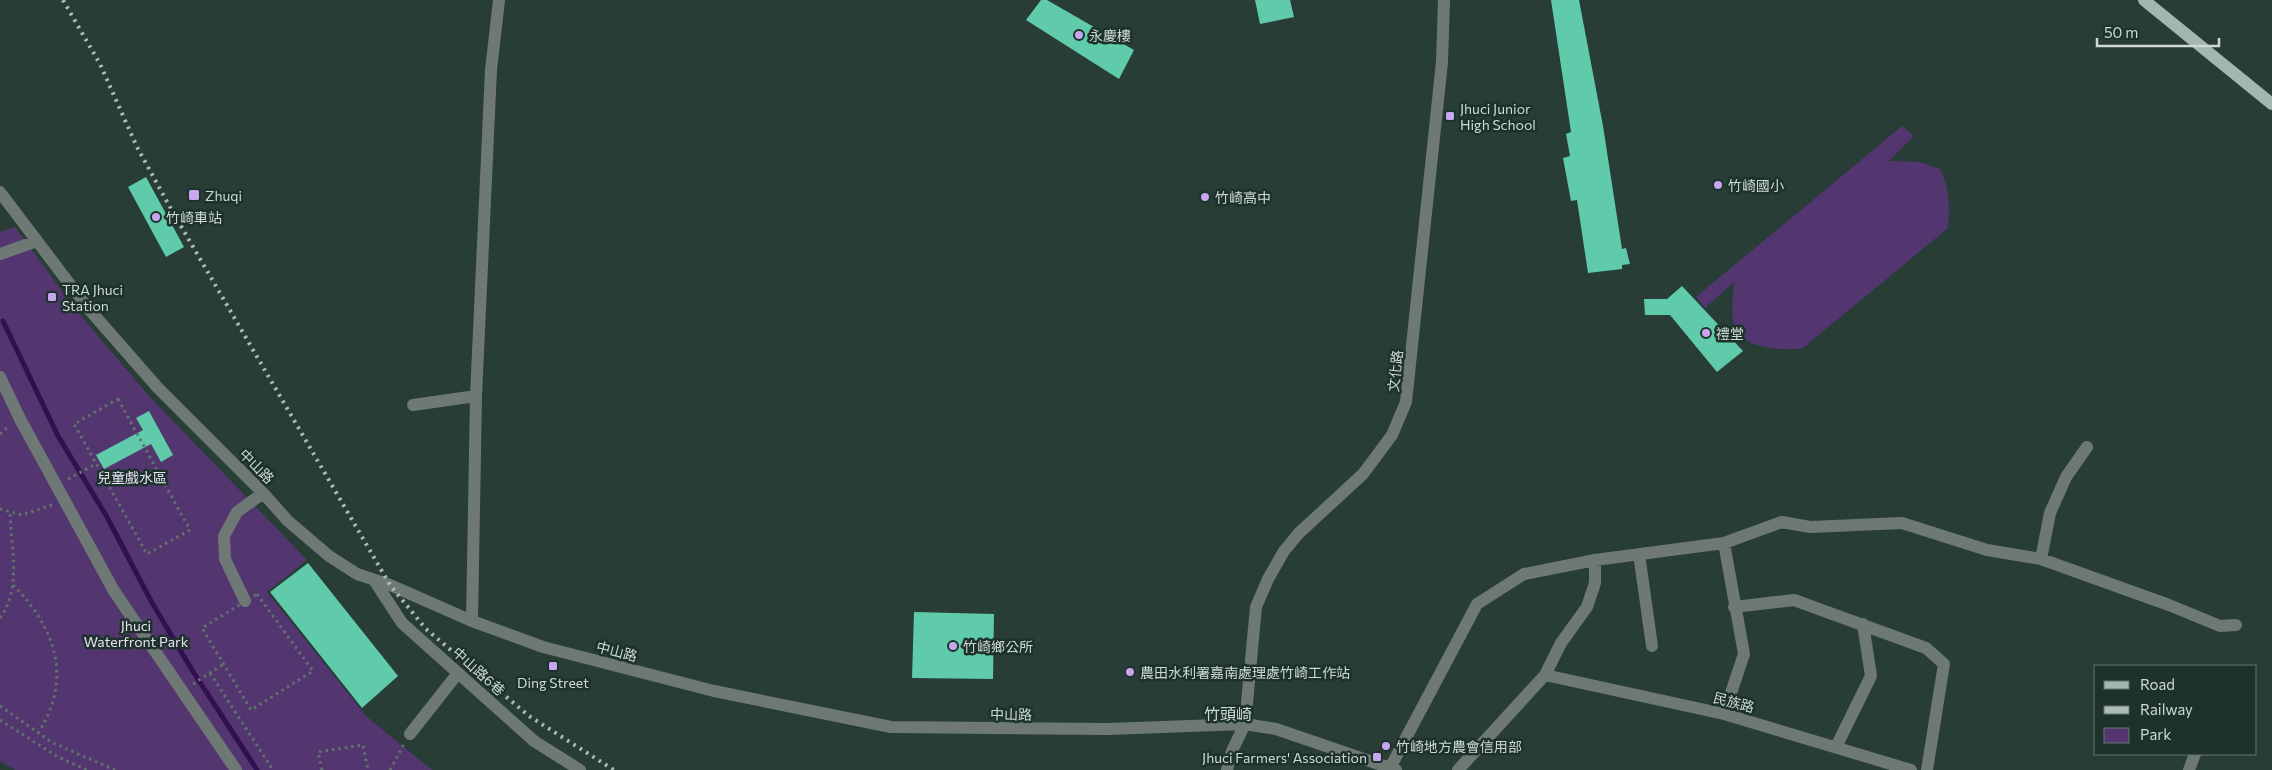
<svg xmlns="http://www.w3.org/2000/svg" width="2272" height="770" font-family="Commissioner,'Noto Sans TC',sans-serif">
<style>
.green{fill:#533670}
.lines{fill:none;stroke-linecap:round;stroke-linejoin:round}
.stream{stroke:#320f4f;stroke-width:5}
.building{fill:#5fcbab}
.path{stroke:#60726b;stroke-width:3;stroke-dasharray:2.5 4;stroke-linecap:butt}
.minor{stroke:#6e7874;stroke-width:12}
.major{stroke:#a3b6af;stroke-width:12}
.rail{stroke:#adbab5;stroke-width:4;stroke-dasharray:2.5 5;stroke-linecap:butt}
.poi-dot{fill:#c7a6ef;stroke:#1e322c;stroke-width:2}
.labels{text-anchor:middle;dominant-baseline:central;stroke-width:5;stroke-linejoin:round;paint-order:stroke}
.poi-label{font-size:14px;fill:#cdd9d4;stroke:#1e322c;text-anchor:start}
.street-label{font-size:14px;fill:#cdd9d4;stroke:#1e322c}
.park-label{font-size:14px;fill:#e9e0f4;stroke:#1e322c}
.quarter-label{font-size:16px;fill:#cdd9d4;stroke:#1e322c}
</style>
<rect width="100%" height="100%" fill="#283d36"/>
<path class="green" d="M1902,126L1914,136L1889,161L1920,162L1940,169C1950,189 1950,207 1948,228L1803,348C1784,351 1740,349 1734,325C1731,312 1733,296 1734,282L1705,308L1696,297Z
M15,227L76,310L149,396L307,560L267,592L366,716L432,770H15L0,761V232Z"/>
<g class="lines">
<path class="stream" d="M3,321L58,436L107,517L151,601L192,670L257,770"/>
</g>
<path class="building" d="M1041,0H1047L1134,50L1119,79L1026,20Z
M1255,0H1290L1294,17L1260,24Z
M1551,0H1579L1603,126L1622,249L1626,248L1630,264L1622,265V269L1588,273L1577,200L1571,201L1563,158L1570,156L1566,134L1571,132Z
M146,177L184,247L166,257L128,187Z
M1682,286L1743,351L1717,372L1670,315H1645L1644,299H1667Z
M149,411L173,455L161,462L151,444L104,469L96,455L143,430L136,418Z
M308,563L398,676L362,708L270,592Z
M914,612L994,614L993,679L912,678Z"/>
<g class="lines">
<path class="path" d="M118,399L190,530L147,554L74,424Z
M0,434L9,426
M68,479L96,464
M0,509L22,515L52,505
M13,585C56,628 73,679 38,733
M257,594L313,671L251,710L202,628Z
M0,618C22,588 11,547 10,513
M210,673L273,770
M193,684L222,665
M0,706L53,743L115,770
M0,720L58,757L87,770
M322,770L318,752L363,745L368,770
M390,770L404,744"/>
<path class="minor" d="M0,192L87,307L158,388L263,493L288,521L329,556L357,574L390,585L472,621L543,647L714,691L891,727L1108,729L1245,724L1276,729L1396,770
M0,254L37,241
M0,377L20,419L114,591L236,770
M413,405L476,396
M1639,554L1652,646
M2041,559L2050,513L2066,477L2087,447
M374,580L402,623L534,741L580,770
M245,601L225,559L224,536L237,512L263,493
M1734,607L1794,600L1926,648L1944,664L1927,770
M472,621L476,396L491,70L499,0
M1545,675L1724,714L1911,770
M1724,714L1744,654L1724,543
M410,734L458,673
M1836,747L1871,676L1863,624
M1390,768L1477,604L1524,574L1595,560
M1227,770L1232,751L1245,724L1256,607L1268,579L1284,551L1299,533L1363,474L1392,435L1406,402L1442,62L1444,0
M1458,770L1545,675L1561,643L1587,607L1595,583V560L1724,543L1782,522L1810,527L1902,523L1987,550L2041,559L2169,605L2220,626L2236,625
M2189,770L2195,754"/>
<path class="major" d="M2144,0L2272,104"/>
<path class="rail" d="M63,0L100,64L137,147L171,209L390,585L426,629L529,716L614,770"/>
</g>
<g class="poi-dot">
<circle cx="1079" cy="35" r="5"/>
<rect x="1445" y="111" width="10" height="10" rx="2.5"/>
<circle cx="1718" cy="185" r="5"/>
<rect x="188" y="189" width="12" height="12" rx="2.5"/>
<circle cx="1205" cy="197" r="5"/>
<circle cx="156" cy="217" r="5"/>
<rect x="47" y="292" width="10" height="10" rx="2.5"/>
<circle cx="1706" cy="333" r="5"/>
<circle cx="953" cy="646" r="5"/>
<rect x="548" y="661" width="10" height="10" rx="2.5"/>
<circle cx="1130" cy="672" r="5"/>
<circle cx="1386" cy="746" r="5"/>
<rect x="1372" y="752" width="10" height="10" rx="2.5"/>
</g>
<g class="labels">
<g class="poi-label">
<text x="1089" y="35">永慶樓</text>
<text x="1460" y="108">Jhuci Junior<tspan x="1460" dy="16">High School</tspan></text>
<text x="1728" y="185">竹崎國小</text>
<text x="205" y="195">Zhuqi</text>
<text x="1215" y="197">竹崎高中</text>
<text x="166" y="217">竹崎車站</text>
<text x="62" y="289">TRA Jhuci<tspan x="62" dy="16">Station</tspan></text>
<text x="1716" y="333">禮堂</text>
<text x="963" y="646">竹崎鄉公所</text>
<text x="1140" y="672">農田水利署嘉南處理處竹崎工作站</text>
<text x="553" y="682" text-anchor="middle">Ding Street</text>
<text x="1396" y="746">竹崎地方農會信用部</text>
<text x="1367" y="757" text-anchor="end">Jhuci Farmers' Association</text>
</g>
<g class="street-label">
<text transform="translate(1395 371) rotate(-84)">文化路</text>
<text transform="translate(257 466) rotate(45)">中山路</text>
<text transform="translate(617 651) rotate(15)">中山路</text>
<text transform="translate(479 671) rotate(42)">中山路6巷</text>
<text transform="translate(1734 702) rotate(15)">民族路</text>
<text transform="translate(1011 714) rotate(1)">中山路</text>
</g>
<g class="park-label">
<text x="132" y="477">兒童戲水區</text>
<text x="136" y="625">Jhuci<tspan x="136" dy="16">Waterfront Park</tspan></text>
</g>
<g class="quarter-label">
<text x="1228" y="713">竹頭崎</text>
</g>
</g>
<rect x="2094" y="665" width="162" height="90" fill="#1e322c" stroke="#64756f"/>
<rect x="2104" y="681" width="25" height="8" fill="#a3b6af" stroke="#64756f"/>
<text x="2140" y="690" font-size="15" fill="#cdd9d4">Road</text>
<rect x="2104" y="706" width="25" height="8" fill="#adbab5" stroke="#64756f"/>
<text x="2140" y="715" font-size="15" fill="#cdd9d4">Railway</text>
<rect x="2104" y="728" width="25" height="15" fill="#533670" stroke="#64756f"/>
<text x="2140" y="740" font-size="15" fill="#cdd9d4">Park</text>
<path d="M2097 38v8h122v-8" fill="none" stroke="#cdd9d4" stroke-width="2.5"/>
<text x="2104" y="38" font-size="15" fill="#cdd9d4" stroke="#1e322c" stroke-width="4" paint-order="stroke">50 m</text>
</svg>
